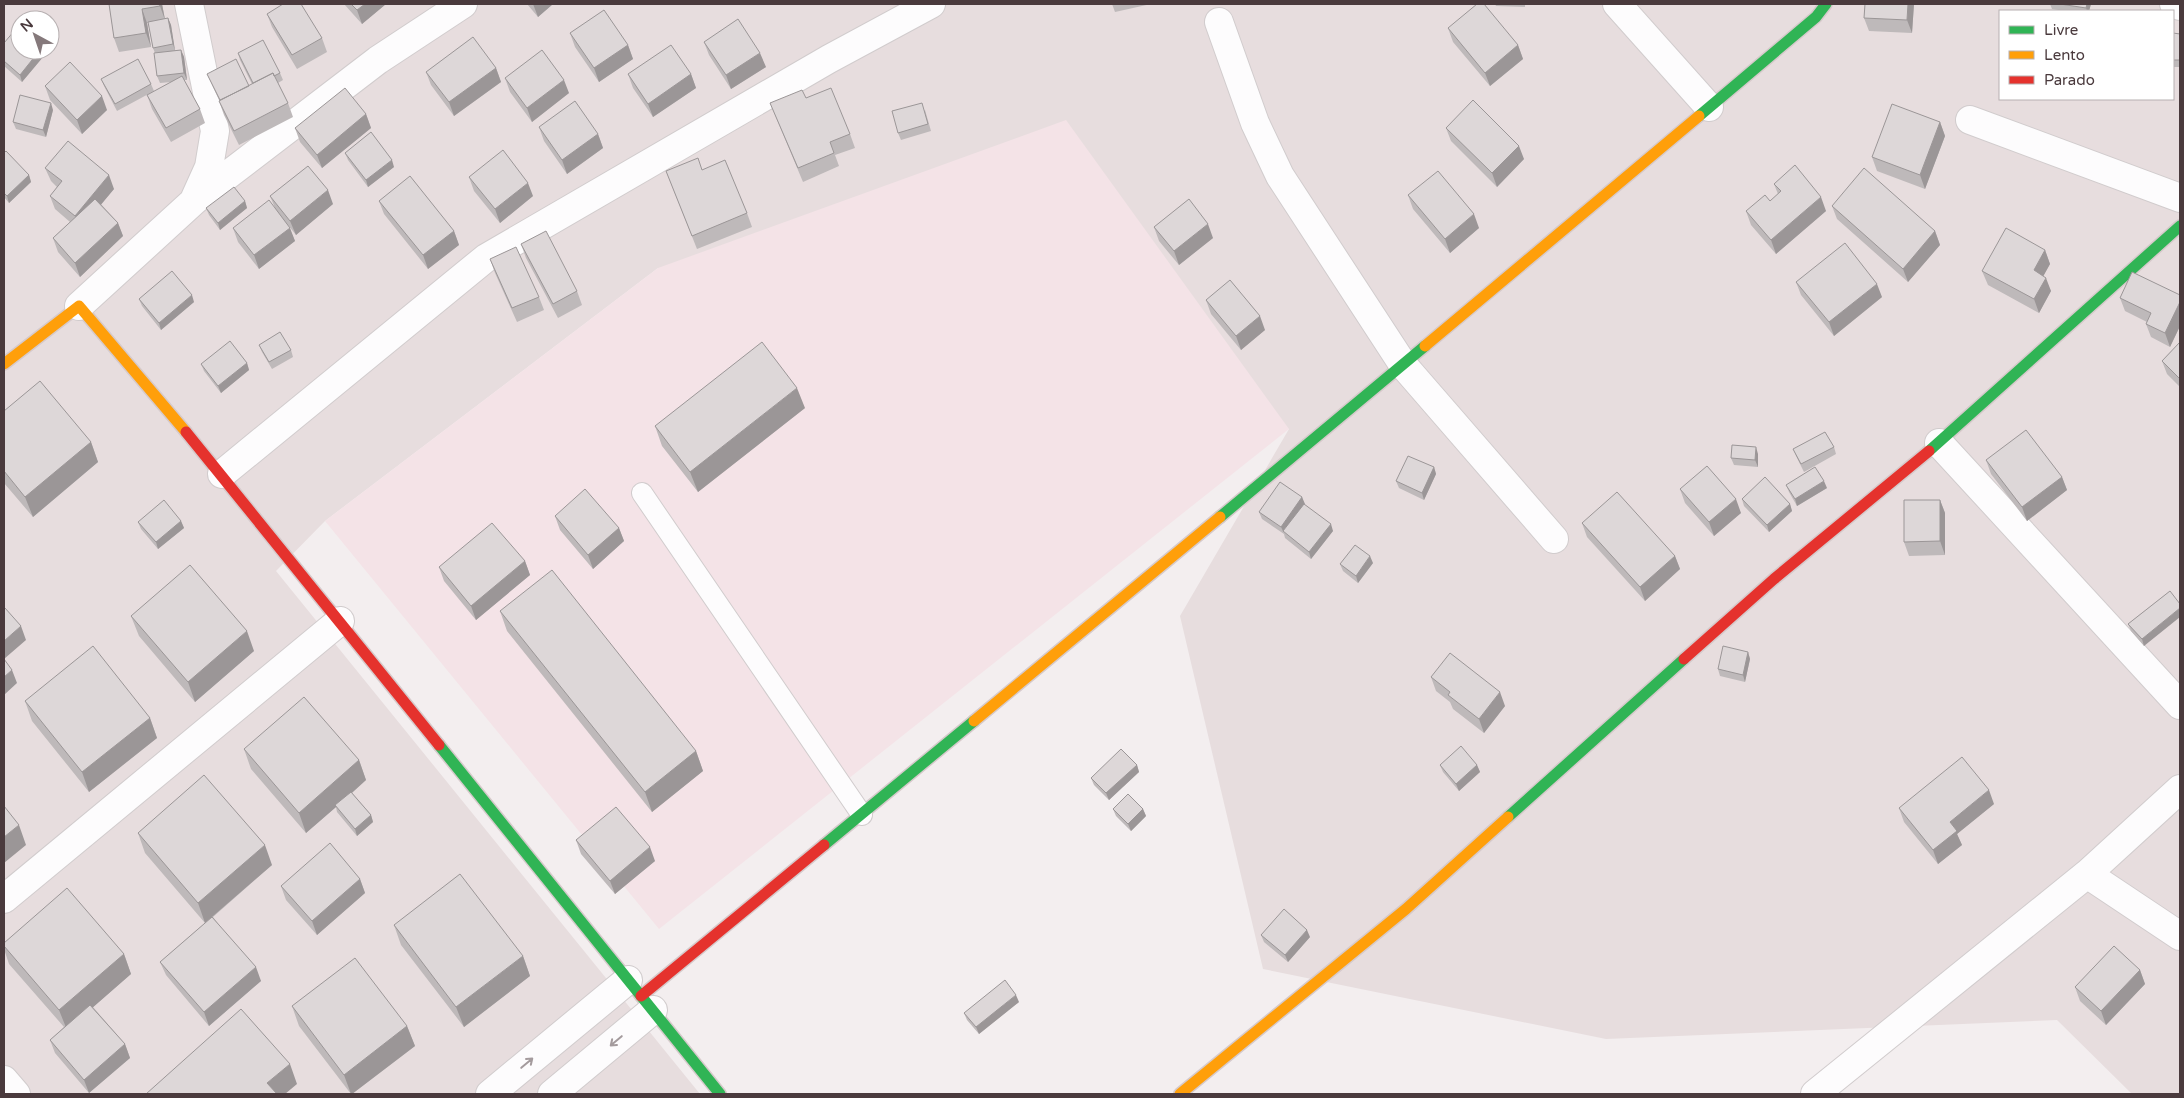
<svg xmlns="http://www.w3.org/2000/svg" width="2184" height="1098" font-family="'Varela Round',sans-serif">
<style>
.residential{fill:#e7ddde;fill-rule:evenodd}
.commercial{fill:#f4e3e7}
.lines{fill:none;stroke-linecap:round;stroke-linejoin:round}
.lane-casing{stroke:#d1cccd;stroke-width:22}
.street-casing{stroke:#d1cccd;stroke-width:30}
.fast-casing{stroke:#d6cacb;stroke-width:14}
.slow-casing{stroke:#d6cacb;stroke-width:14}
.jam-casing{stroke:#d6cacb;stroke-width:14}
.lane{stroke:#fdfcfd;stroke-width:20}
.street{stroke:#fdfcfd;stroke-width:28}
.fast{stroke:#30b455;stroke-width:11}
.slow{stroke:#ff9f0a;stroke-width:11}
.jam{stroke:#e5322d;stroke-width:11}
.wall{fill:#beb9ba}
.shaded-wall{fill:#9b9697}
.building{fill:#ddd7d8;stroke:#9b9697}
.oneway{stroke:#a49b9d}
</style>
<rect width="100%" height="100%" fill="#f3eeef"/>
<path class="residential" d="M4,4H2180V1094H2132L2057,1020L1606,1039L1263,969L1180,616L1289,429L658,268L325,521L276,571L700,1094H4ZM2000,11H2173V99H2000ZM20,20H50V50H20Z"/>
<path class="commercial" d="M1066,120L1289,429L659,929L325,521L658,268Z"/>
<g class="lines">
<defs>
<path id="lane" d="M642,493L862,815"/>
<path id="street" d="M189,4L215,131L209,167L195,198
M1617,4L1709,107
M2174,4L2180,6
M1219,22L1255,123L1280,176L1404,366L1554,539
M1970,120L2180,198
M79,306L195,200L378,60L463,4
M1939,443L2180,705
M222,474L486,258L829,59L931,4
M2087,874L2180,936
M4,899L340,621
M4,1080L16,1094
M490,1094L628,980
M552,1094L653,1010
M1815,1094L2087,874L2180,789"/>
<path id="fast" d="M1699,116L1816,17L1826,4
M1929,451L2180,226
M1220,517L1425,346
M439,745L720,1094
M1508,817L1684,659
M824,845L974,721"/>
<path id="slow" d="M1425,346L1699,116
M4,364L79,306L186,432
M974,721L1220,517
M1180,1094L1406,909L1508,817"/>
<path id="jam" d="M186,432L439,745
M1684,659L1774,579L1929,451
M641,996L824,845"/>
</defs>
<use href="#lane" class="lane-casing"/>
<use href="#street" class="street-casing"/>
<use href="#fast" class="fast-casing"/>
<use href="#slow" class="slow-casing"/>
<use href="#jam" class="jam-casing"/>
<use href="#lane" class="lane"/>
<use href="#street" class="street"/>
<use href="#fast" class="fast"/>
<use href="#slow" class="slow"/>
<use href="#jam" class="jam"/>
</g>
<path class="wall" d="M109,4H162L165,19L168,18L171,25L175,50H181L184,57L187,80H184L200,109L205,123L171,142L152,109L147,95L171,82L160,83L157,76L155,53L153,48L149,23H147L151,47L119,52L114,38Z
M344,4H386L362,24Z
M527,4H553L538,17Z
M1112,4H1151L1115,12Z
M1495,4H1525V7L1496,6Z
M1865,4H1914L1912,33L1869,31L1864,18Z
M2050,4H2091L2089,11H2065L2052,9Z
M267,14L322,38L327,52L297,69L272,27Z
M1448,28L1518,45L1523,59L1490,86L1453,42Z
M570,33L628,45L633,59L599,82L575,47Z
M2173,33L2180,34V67H2173Z
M704,42L766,67L731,89L709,55Z
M4,43L43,57L22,82L4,66Z
M238,53L280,73L283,80L278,83L288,103L293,117L239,145L224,115L219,101V100L207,74L249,86L252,84L240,60Z
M496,68L501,82L454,116L431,85L426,72Z
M628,74H691L696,88L653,117L633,88Z
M505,78L569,93L532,122L510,92Z
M101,79L151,84L154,91L117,111L104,86Z
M45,86L107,110L82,134L50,100Z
M806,98L850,134L855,148L835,155L839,166L803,182L770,103Z
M53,110L46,137L16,129L13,122Z
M925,110L931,131L901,140L898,133Z
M366,114L371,128L322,168L300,142L295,128Z
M1940,122L1945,136L1925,189L1877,171L1872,157Z
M539,127L598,134L603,148L567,174L544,141Z
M1446,128L1524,159L1497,187L1451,141Z
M4,153L29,175L31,182L9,203L4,197Z
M345,153L394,167L368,187L348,160Z
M45,168L114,189L101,204L118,223L123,236L80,277L58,252L53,238L70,222L55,209L50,196L57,187L51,181Z
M702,170L747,213L752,227L697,249L666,171Z
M469,177L533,196L500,223L474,191Z
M1774,184L1826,211L1776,254L1751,225L1746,211L1770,201L1778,194Z
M1408,195L1479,228L1450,253L1413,209Z
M270,196L333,204L296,235L288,225L295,241L259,269L238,242L233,228L275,208Z
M245,201L247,208L220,230L209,215L206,208Z
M379,201L454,231L459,245L428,269L384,214Z
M1832,206L1935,231L1940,245L1908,282L1837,219Z
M1154,227L1213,238L1179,265L1159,241Z
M521,244L577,291L582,305L558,318L526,258Z
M2045,250L2050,264L2043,276L2051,291L2039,313L1988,285L1982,271Z
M490,259L539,297L544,310L517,322L495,273Z
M1796,282L1882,297L1834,336L1801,295Z
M2180,295V326L2170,347L2151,337L2146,324L2147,322L2125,311L2120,298Z
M139,299L194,302L161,330L142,306Z
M1206,300L1265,330L1241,350L1211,314Z
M2180,342V387L2167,374L2162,361Z
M259,345L291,350L293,357L272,369L262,352Z
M247,363L249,370L221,393L204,371L201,364Z
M805,408L698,492L662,446L655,426Z
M4,411L91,442L98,462L33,517L4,483Z
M1834,447L1836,454L1804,472L1796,456L1793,449Z
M1758,454V467L1734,465L1731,458Z
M1986,460L2062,477L2067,490L2027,521L1991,474Z
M1434,467L1436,474L1424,500L1399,488L1396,481Z
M1786,485L1827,488L1797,506L1789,492Z
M1680,489L1741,513L1714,536L1685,503Z
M1302,497L1304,504L1333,531L1311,559L1285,538L1284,534L1262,519L1259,512Z
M1742,499L1790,504L1792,511L1769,532L1744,506Z
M1940,500L1945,513V555L1909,556L1904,542Z
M555,516L619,528L624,541L593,569L560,530Z
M181,521L184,528L158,549L141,529L138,522Z
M1582,523L1675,556L1680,569L1645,601L1587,537Z
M525,561L530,575L476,620L444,581L439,567Z
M1373,563L1358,583L1343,571L1340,564Z
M2170,591L2144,646L2131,631L2128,624Z
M500,611L696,751L703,771L652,812L507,631Z
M131,616L254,651L195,702L139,636Z
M1748,652L1750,659L1745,682L1720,676L1718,669Z
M1431,677L1505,706L1484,733L1453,709L1450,702L1436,691Z
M25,701L150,718L157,738L89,792L32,721Z
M244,749L359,760L366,780L352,793L371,815L373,822L357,836L337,812L336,807L306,833L251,769Z
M1137,765L1139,772L1109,800L1094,785L1091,778Z
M1440,765H1477L1480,772L1459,791L1443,772Z
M1994,804L1957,834L1962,845L1938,864L1904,822L1899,808Z
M1113,809H1143L1146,816L1131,831L1116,816Z
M138,833L272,865L213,917L261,981L209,1026L166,975L160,962L205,923L145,853Z
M576,840L655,861L615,894L581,854Z
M360,879L365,893L317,935L286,900L281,886Z
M394,925L523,956L530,976L464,1027L401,945Z
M1261,935L1310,937L1288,962L1264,942Z
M4,943L124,954L131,974L93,1007L125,1044L130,1058L89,1093L55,1053L50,1040L64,1027L9,964L4,949Z
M2140,970L2145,984L2106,1025L2080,1001L2075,987Z
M1019,1002L979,1034L967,1020L964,1013Z
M292,1006L407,1026L415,1046L352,1094H351L299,1026Z"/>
<path class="shaded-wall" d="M159,4H162L165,20L160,6Z
M365,4H386L362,24L357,10Z
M533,4H553L538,17Z
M1908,4H1914L1912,33L1907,20Z
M2087,4H2091L2089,11H2087L2086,8Z
M142,9L147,23L151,47L146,33Z
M168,18L171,25L175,51L173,44Z
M628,45L633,59L599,82L594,68Z
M1518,45L1523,59L1490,86L1485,73Z
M40,50L43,57L22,82L20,75Z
M181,50L184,57L187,80L184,73Z
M760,53L766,67L731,89L726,75Z
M496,68L501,82L454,116L449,102Z
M691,74L696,88L653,117L648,104Z
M564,80L569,93L532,122L527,108Z
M102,96L107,110L82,134L77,120Z
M51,103L53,110L46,137L43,130Z
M366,114L371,128L322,168L317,155Z
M1940,122L1945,136L1925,189L1920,175Z
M598,134L603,148L567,174L562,160Z
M1519,146L1524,159L1497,187L1492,173Z
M392,160L394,167L368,187L366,180Z
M29,175L31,182L9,203L7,196Z
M109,175L114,189L80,230L75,216Z
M528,183L533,196L500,223L495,209Z
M328,190L333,204L296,235L290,221Z
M1821,197L1826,211L1776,254L1771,240Z
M245,201L247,208L220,230L218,223Z
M1474,214L1479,228L1450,253L1445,239Z
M118,223L123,236L80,277L75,263Z
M1208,224L1213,238L1179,265L1174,251Z
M290,228L295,241L259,269L254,255Z
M454,231L459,245L428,269L423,255Z
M1935,231L1940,245L1908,282L1903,269Z
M2045,250L2050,264L2039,284L2034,270Z
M2046,278L2051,291L2039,313L2034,299Z
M1877,284L1882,297L1834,336L1829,322Z
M192,295L194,302L161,330L159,323Z
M2180,302V326L2170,347L2165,333Z
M1260,316L1265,330L1241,350L1236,336Z
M247,363L249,370L221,393L218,386Z
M797,388L805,408L698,492L690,472Z
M91,442L98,462L33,517L25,497Z
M1756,447L1758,454V467L1755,460Z
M1434,467L1436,474L1424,500L1422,493Z
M2062,477L2067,490L2027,521L2022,507Z
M1824,481L1827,488L1797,506L1795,499Z
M1302,497L1305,504L1283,531L1281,527Z
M1736,499L1741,513L1714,536L1709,522Z
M1940,500L1945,513V555L1940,541Z
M1790,504L1792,511L1769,532L1767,525Z
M181,521L184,528L158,549L156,542Z
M1331,524L1333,531L1311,559L1309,552Z
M619,528L624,541L593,569L588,555Z
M1370,556L1373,563L1358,583L1356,576Z
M1675,556L1680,569L1645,601L1640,587Z
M525,561L530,575L476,620L471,606Z
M2180,608V617L2144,646L2142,639Z
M21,626L26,640L4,659V641Z
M247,631L254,651L195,702L188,682Z
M1748,652L1750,659L1745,682L1743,675Z
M12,670L17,683L4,695V677Z
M1500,692L1505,706L1484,733L1479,719Z
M150,718L157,738L89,792L82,772Z
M696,751L703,771L652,812L645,792Z
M359,760L366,780L336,807L335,805L336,807L306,833L299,813Z
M1137,765L1139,772L1109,800L1106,793Z
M1477,765L1480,772L1459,791L1456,784Z
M1989,790L1994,804L1957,834L1962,845L1938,864L1933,850L1950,822Z
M1143,809L1146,816L1131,831L1128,824Z
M371,815L373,822L357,836L355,829Z
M19,825L26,845L4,863V837Z
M265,845L272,865L205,923L198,903Z
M650,847L655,861L615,894L610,881Z
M360,879L365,893L317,935L312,921Z
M1307,930L1310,937L1288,962L1285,955Z
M124,954L131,974L67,1030L59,1010Z
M523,956L530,976L464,1027L456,1007Z
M256,967L261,981L209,1026L204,1012Z
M2140,970L2145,984L2106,1025L2101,1011Z
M1016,995L1019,1002L979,1034L976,1027Z
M407,1026L415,1046L352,1094H351L344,1075Z
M125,1044L130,1058L89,1093L84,1080Z
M290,1064L297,1084L285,1094H272L267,1083Z"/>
<path class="building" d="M109,4H159L160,6L142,9L146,33L114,38Z
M283,4H301L322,38L292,55L267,14Z
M351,4H365L357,10Z
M1477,4H1484L1518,45L1485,73L1448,28Z
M1865,4H1908L1907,20L1864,18Z
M2060,4H2087L2086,8Z
M604,10L628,45L594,68L570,33Z
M168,18L173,44L153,48L148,22Z
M738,19L760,53L726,75L704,42Z
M15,30L20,34V50H40L20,75L4,61V43Z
M2173,33L2180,34V60H2173Z
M473,37L496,68L449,102L426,72Z
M263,40L280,73L274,76L273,73L253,83L238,53Z
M671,45L691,74L648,104L628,74Z
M181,50L184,73L157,76L154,53Z
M542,50L564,80L527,108L505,78Z
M138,59L151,84L115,104L101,79Z
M236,59L249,86L220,100L207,74Z
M70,62L102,96L77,120L45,86Z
M273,73L288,103L234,131L219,101Z
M182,76L200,109L166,128L147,95Z
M345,88L366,114L317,155L295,128Z
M831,88L850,134L830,142L834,153L798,168L770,103L802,90L806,98Z
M20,95L51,103L43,130L13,122Z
M1473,100L1519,146L1492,173L1446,128Z
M575,101L598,134L562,160L539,127Z
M922,103L928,124L898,133L892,111Z
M1892,104L1940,122L1920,175L1872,157Z
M371,132L392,160L366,180L345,153Z
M68,141L109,175L75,216L50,196L62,181L45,168Z
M503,150L528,183L495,209L469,177Z
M6,151L29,175L7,196L4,193V153Z
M698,158L702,170L725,160L747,213L692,236L666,171Z
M1795,165L1821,197L1771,240L1746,211L1765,195L1770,201L1781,191L1774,184Z
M308,166L328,190L290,221L270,196Z
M1864,168L1935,231L1903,269L1832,206Z
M1438,171L1474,214L1445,239L1408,195Z
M410,176L454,231L423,255L379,201Z
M234,187L245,201L218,223L206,208Z
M95,199L118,223L75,263L53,238Z
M1189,199L1208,224L1174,251L1154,227Z
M269,200L290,228L254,255L233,228Z
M2006,228L2045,250L2034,270L2046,278L2034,299L1982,271Z
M546,231L577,291L553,304L521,244Z
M1845,243L1877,284L1829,322L1796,282Z
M516,247L539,297L512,308L490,259Z
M172,271L192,295L159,323L139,299Z
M2132,272L2180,295V302L2165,333L2146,324L2151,313L2120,298Z
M1230,280L1260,316L1236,336L1206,300Z
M280,332L291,350L269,362L259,345Z
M230,341L247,363L218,386L201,364Z
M762,342L797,388L690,472L655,426Z
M2180,342V379L2162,361Z
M40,381L91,442L25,497L4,471V411Z
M2026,430L2062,477L2022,507L1986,460Z
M1825,432L1834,447L1801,464L1793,449Z
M1732,445L1756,447L1755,460L1731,458Z
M1408,456L1434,467L1422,493L1396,481Z
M1707,466L1736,499L1709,522L1680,489Z
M1815,467L1824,481L1795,499L1786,485Z
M1765,477L1790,504L1767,525L1742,499Z
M1280,482L1302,497L1281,527L1259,512Z
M585,489L619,528L588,555L555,516Z
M1617,492L1675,556L1640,587L1582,523Z
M164,500L181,521L156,542L138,522Z
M1904,500H1940V541L1904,542Z
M1304,504L1331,524L1309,552L1283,531Z
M492,523L525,561L471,606L439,567Z
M1355,545L1370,556L1356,576L1340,564Z
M190,565L247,631L188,682L131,616Z
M552,570L696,751L645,792L500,611Z
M2170,591L2180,604V608L2142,639L2128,624Z
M4,608H5L21,626L4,641Z
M93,646L150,718L82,772L25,701Z
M1723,646L1748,652L1743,675L1718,669Z
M1450,653L1500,692L1479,719L1448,695L1450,692L1431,677Z
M4,659L12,670L4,677Z
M304,697L359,760L299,813L244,749Z
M1461,746L1477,765L1456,784L1440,765Z
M1121,749L1137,765L1106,793L1091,778Z
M1962,757L1989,790L1950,822L1957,831L1933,850L1899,808Z
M204,775L265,845L198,903L138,833Z
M351,792L371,815L355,829L335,805Z
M1128,794L1143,809L1128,824L1113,809Z
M4,806L19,825L4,837Z
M616,807L650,847L610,881L576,840Z
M330,843L360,879L312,921L281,886Z
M460,874L523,956L456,1007L394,925Z
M67,888L124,954L59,1010L4,946V943Z
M1284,909L1307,930L1285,955L1261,935Z
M212,917L256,967L204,1012L160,962Z
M2114,946L2140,970L2101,1011L2075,987Z
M355,958L407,1026L344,1075L292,1006Z
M1005,980L1016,995L976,1027L964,1013Z
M90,1005L125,1044L84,1080L50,1040Z
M241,1009L290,1064L267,1083L277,1094H146Z"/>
<defs><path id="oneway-shaft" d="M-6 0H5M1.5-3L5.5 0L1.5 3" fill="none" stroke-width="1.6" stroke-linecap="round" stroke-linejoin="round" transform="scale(1.25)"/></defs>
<g class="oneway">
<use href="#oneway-shaft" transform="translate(616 1041) rotate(140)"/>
<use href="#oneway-shaft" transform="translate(527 1063) rotate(-40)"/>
</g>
<rect width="2184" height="1098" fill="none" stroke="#4a3a3d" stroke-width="10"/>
<rect x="1999" y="10" width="175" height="90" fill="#ffffff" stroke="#b7b0b1"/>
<rect x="2009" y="26" width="25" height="8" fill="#30b455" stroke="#b7b0b1"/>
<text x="2044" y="35" font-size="15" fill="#4a3a3d">Livre</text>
<rect x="2009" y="51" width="25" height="8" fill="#ff9f0a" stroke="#b7b0b1"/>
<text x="2044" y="60" font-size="15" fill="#4a3a3d">Lento</text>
<rect x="2009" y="76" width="25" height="8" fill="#e5322d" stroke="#b7b0b1"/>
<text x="2044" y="85" font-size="15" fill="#4a3a3d">Parado</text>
<g transform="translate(35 35) rotate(320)"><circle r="24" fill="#ffffff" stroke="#b7b0b1"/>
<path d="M0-4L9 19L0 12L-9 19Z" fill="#85797b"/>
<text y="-8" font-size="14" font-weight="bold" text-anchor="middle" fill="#4a3a3d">N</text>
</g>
</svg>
